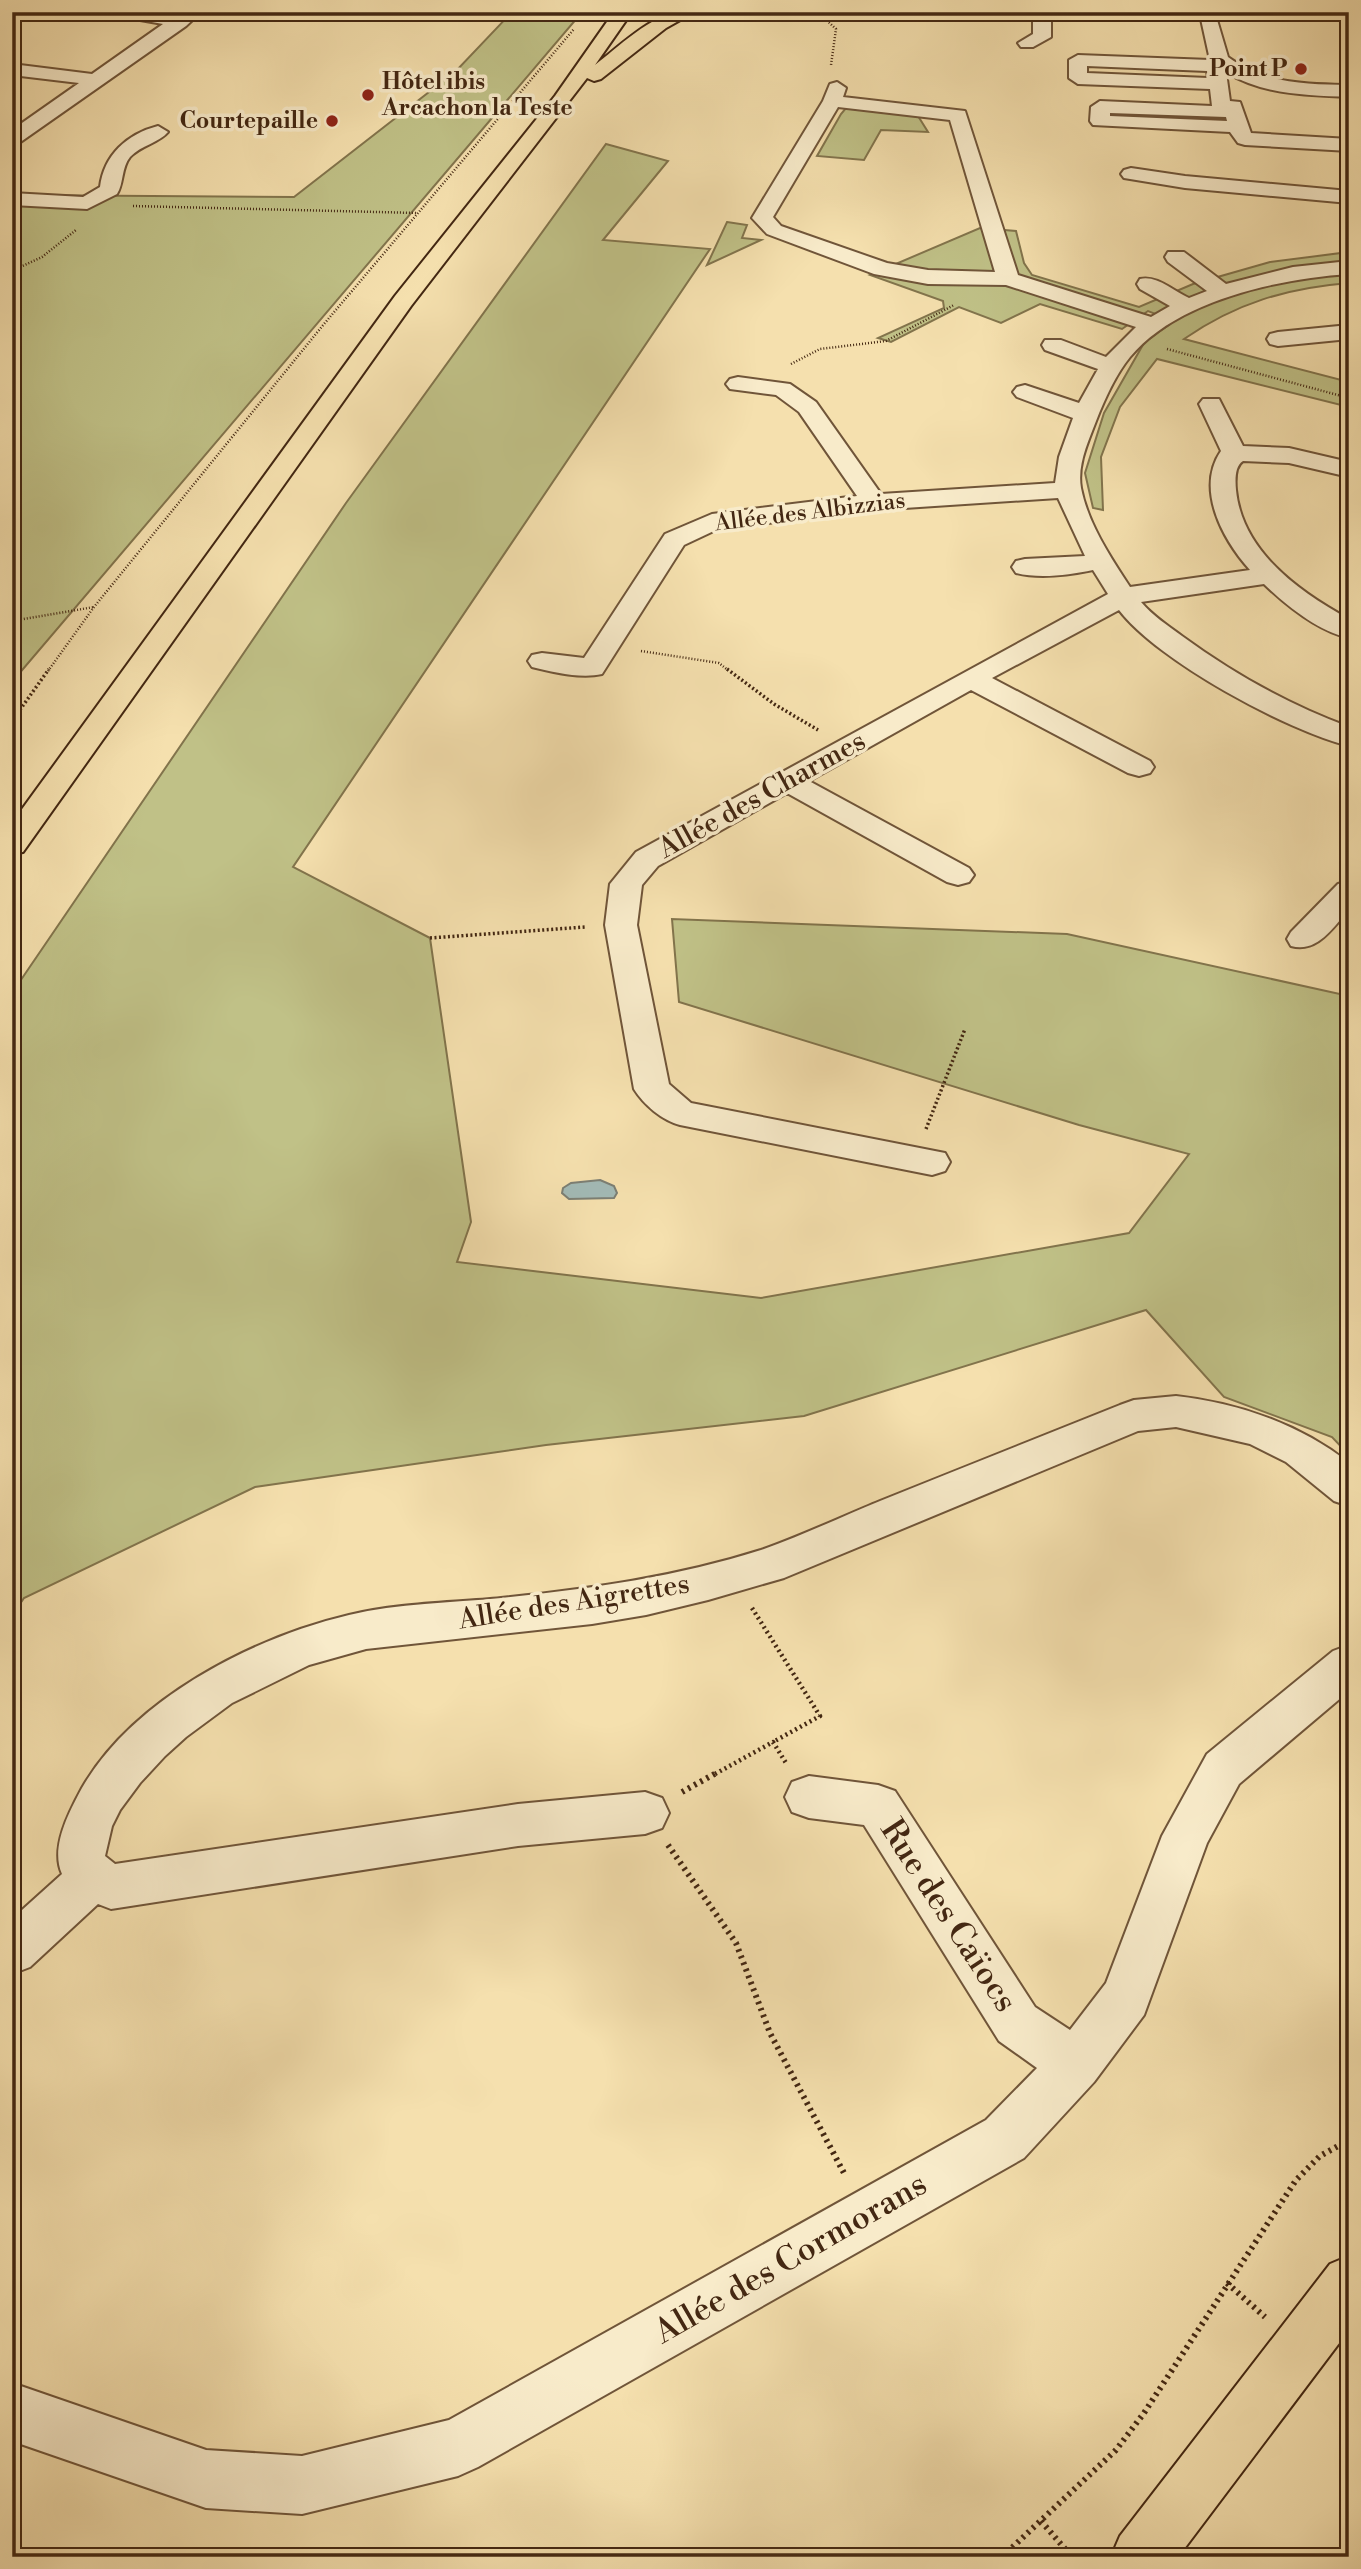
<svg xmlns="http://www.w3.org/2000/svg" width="1361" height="2569" font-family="'Libre Bodoni',serif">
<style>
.green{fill:#c0c187;stroke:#82744c;stroke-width:2}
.water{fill:#a2bab6;stroke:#7c7f74;stroke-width:2}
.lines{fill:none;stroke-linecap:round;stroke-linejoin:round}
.minor-casing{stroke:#705539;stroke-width:4}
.major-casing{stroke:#432712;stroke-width:4}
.path-far3{stroke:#432712;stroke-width:2.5;stroke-dasharray:1 2;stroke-linecap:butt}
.path-far2{stroke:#432712;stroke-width:3.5;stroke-dasharray:2 2.5;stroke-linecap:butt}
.path-far1{stroke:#432712;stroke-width:4.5;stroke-dasharray:2 3.5;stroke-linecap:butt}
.path{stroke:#432712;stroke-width:6;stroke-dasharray:2.5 4.5;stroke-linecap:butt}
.minor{fill:#f8ebca;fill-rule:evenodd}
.major{fill:#f5e0ae;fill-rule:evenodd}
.poi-dot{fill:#8f2418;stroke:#f8ebca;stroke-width:2.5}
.labels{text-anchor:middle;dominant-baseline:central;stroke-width:7;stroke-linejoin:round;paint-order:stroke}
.far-poi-label{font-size:23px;font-weight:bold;fill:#432712;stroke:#f8ebca;text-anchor:end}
.far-street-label{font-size:23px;fill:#432712;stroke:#f8ebca}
.street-label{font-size:28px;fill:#432712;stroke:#f8ebca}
.near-street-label{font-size:33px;fill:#432712;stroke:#f8ebca}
</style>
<rect width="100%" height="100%" fill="#f5e0ae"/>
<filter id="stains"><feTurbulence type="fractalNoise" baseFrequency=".00286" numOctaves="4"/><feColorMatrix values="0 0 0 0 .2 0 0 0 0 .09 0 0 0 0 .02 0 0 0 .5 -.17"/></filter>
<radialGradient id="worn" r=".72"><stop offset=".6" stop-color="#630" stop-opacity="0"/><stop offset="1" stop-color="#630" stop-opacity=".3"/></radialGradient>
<path class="green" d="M512,12H570L578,17L12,682V195L294,197L456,71Z
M846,108L918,116L928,132L881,130L864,160L817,156L841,114Z
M606,144L668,161L603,240L710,249L293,867L430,938L471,1222L457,1262L761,1298L1129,1233L1189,1154L1079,1125L679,1002L672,919L1067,934L1349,996V1455L1332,1437L1224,1397L1146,1310L804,1416L546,1445L255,1487L24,1598L12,1616V993L346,503Z
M727,222L747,225L742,238L761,240L707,265Z
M980,228L1016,231L1024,263L1032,275L1139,307L1193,284L1270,262L1349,252V283C1287,288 1236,303 1184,339L1349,382V407L1157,359L1120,407L1101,457L1103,510L1093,508L1085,473L1104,413L1144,343L1174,321L1148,311L1122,329L1040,304L1001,323L959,307L891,342L878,338L944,308L943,301L870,275Z"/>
<path class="water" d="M600,1180L614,1186L617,1193L614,1198L569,1199L562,1193L563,1188L571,1183Z"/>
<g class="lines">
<defs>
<path id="minor" d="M114,12H154L175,16L180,12H201L186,26L19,143L12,145V130L79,83L12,75V64L92,74L163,24L123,17Z
M1033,12H1051V37L1033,47H1021L1018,43L1033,34Z
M1193,12L1215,13L1228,57C1265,84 1305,84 1349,85V97C1307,95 1263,95 1226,72L1230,101L1240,102L1251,133L1349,139V151L1245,145L1238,143L1230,132L1093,125L1090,121L1091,107L1100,101L1212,106L1210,89L1078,84L1069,78V60L1078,55L1210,60L1201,19ZM1087,66L1207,71L1208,78L1087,73ZM1110,113L1226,117L1227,121L1110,116Z
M837,82L846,88L843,97L965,111L1018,275L1151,317L1170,306L1140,289L1137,284L1140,279C1157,275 1173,291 1189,298L1207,291L1168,262L1165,257L1168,252H1184L1226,284L1293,267L1349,261V274C1278,279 1177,300 1130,357C1116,374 1105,398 1096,421C1088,442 1077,465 1081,488C1088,524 1111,558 1130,587L1250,570C1223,540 1195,489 1221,451L1199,404L1203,399H1219L1243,446L1289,448L1349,462V477L1289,463L1243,461C1235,466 1235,479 1236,490C1242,551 1299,592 1349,619V638C1318,631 1287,606 1264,584L1141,602C1153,616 1167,625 1182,636C1234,674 1289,705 1349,727V746C1286,730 1158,661 1119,610L992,678L1150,761L1154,767L1150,773L1139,776L1128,773L971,690L809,781L969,868L974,875L969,882L958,885L947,882L787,793L658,866L642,885L637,925L669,1084L691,1103L945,1153L950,1162L945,1171L932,1175L680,1125C662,1120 644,1105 634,1089L605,925L610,884L636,852L1108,594L1093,570C1069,575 1040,579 1016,573L1012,567L1016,561L1025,559L1085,556L1058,498L874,510L718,529L684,545L602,674C581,679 553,672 532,667L528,661L532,655L542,653L584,658L665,534L712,514L857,496L799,412L776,395L730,389L726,384L730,379L738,377L790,384L816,402L881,494L1055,483L1059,457L1073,418L1017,397L1013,392L1017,387L1025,385L1079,403L1098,369L1045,350L1042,345L1045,340H1061L1106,357L1136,327L1006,285L928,284L874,274L767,234L752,218L823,101L830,84ZM838,107L950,120L995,272L928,270L887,263L781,226L773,217Z
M158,126L168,132C159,143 141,145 130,157C121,168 124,183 117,194L87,209L12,205V193L83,197L100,187C104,155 127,134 158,126Z
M1131,168L1185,176L1349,191V203L1185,188L1124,178L1121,174L1124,170Z
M1349,325V339L1278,346L1270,344L1267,339L1270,334L1278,332Z
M1349,881V910C1332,928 1318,953 1291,946L1287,939L1291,932L1338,884Z
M1176,1396C1238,1403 1300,1424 1349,1463V1506L1334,1501L1286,1462L1250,1444L1176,1427L1138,1431L784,1578L708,1600L646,1615L592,1624L366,1649L309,1665L232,1703L186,1737L165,1756L140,1783L120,1810L112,1826L105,1856L115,1864L518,1804L645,1792L662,1798L669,1813L662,1828L645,1834L518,1846L111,1909L98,1904L30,1967L12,1974V1919L62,1874C50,1848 69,1812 82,1788C133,1699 252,1638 349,1615C398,1603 451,1603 501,1598C589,1589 676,1577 761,1550C801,1536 841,1517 880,1501C960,1469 1040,1437 1120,1405L1134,1400Z
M1349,1645V1691L1239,1784L1207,1843L1144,2015L1094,2082L1024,2158L478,2467L458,2476L302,2514L206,2508L12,2441V2383L206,2450L302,2456L449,2420L986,2120L1037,2068L999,2041L864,1825L809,1818L792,1812L785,1797L792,1782L809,1776L878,1785L895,1791L1035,2007L1070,2030L1106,1983L1162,1836L1207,1754L1333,1651Z"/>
<path id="major" d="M609,12H627V19L595,65C618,48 662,3 691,14L666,28L601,79L594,81L587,78L411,306L23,852L12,854V823L395,296L555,96L609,19Z
M1331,12H1349V18L1334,16Z
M1349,2256V2330L1178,2557H1111L1120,2536L1330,2264Z"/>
</defs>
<use href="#minor" class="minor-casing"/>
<use href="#major" class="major-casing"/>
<path class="path-far3" d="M577,12L581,17L579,22
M818,12L836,29L831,65
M1275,12L1295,18L1315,19
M710,19L744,12
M133,206L418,213
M12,271L42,257L76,230
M1167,349L1349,398
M791,364L820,349L886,341L954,305
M12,621L94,607
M641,651L719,663L729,671
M48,671L94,607L324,324L574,29"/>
<path class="path-far2" d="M727,669L774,704L818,730
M12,699L21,709
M12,721L49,669
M430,938L585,927
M926,1129L965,1029"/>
<path class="path-far1" d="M752,1608L820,1716L773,1742
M715,1774L773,1742L786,1763"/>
<path class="path" d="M682,1792L718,1772
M668,1845L736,1943L770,2033L845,2175
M1227,2283L1265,2317
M1041,2521L1072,2557
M1002,2557L1116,2450L1144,2413L1296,2180L1320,2156L1349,2140"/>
<use href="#minor" class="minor"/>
<use href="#major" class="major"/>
</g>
<g class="poi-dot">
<circle cx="1301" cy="69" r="7"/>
<circle cx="368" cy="95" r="7"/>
<circle cx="332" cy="121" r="7"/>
</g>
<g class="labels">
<g class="far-poi-label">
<text x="1287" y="69">Point P</text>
<text x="382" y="82" text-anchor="start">Hôtel ibis<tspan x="382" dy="26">Arcachon la Teste</tspan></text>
<text x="318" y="121">Courtepaille</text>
</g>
<g class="far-street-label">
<text transform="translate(810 512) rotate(-7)">Allée des Albizzias</text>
</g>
<g class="street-label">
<text transform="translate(762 795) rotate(-29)">Allée des Charmes</text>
<text transform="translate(574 1602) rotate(-9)">Allée des Aigrettes</text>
</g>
<g class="near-street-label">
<text transform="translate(948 1916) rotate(57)">Rue des Caïocs</text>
<text transform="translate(791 2259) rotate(-30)">Allée des Cormorans</text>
</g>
</g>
<rect width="1361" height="2569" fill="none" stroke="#f5e0ae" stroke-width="42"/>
<rect x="14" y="14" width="1333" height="2541" fill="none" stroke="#432712" stroke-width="3.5"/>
<rect x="21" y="21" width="1319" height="2527" fill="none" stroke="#432712" stroke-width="2"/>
<rect width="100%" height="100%" filter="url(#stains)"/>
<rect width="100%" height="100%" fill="url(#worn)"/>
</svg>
